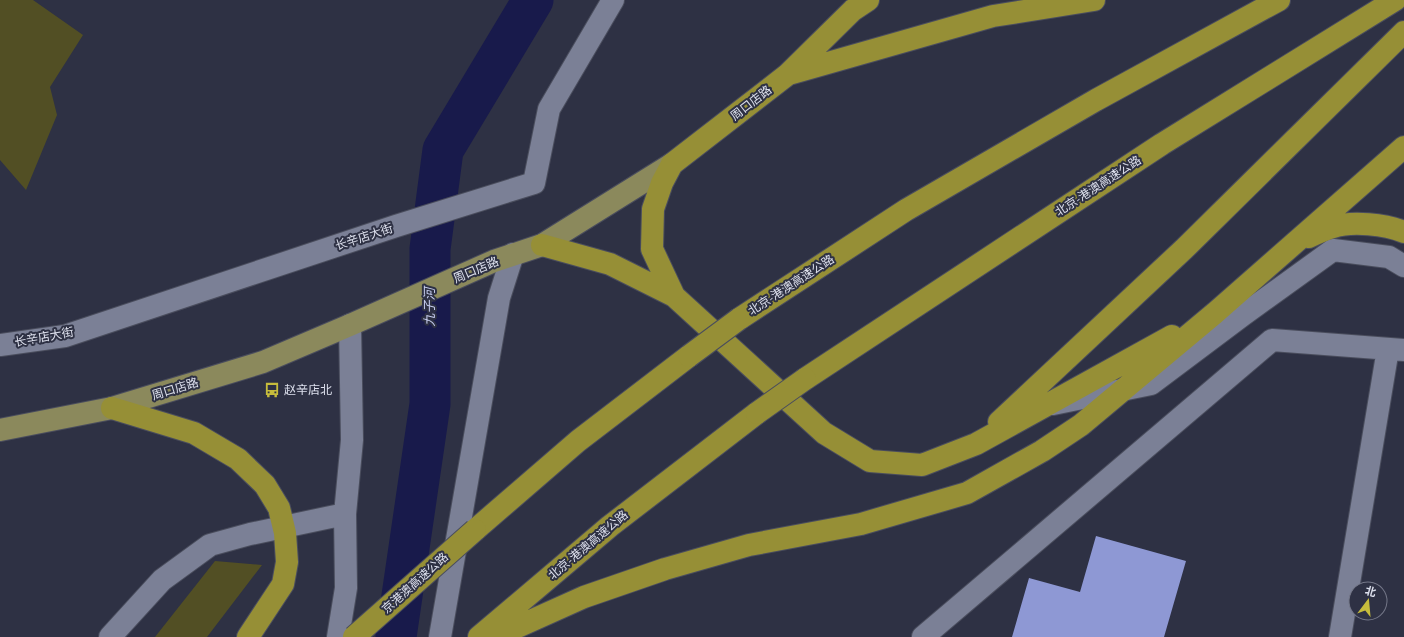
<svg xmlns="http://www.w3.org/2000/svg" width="1404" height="637" font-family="'Alegreya Sans','Noto Sans SC',sans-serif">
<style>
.green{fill:#524f24}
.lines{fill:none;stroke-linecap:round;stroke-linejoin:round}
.river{stroke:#181a4b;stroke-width:41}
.building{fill:#8e98d4}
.minor-casing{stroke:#4a4d5d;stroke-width:24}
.major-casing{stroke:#4a4d5d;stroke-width:24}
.highway-casing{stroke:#4a4d5d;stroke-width:24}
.minor{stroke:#7b8096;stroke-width:22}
.major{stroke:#8b895c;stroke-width:22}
.highway{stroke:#968f36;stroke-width:22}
.highway-bridge-casing{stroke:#4a4d5d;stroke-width:24;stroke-linecap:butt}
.highway-bridge{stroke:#968f36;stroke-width:22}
.labels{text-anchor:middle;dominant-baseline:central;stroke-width:4;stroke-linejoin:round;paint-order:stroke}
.street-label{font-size:12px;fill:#dde0ed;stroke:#2e3144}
.poi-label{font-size:12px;fill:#dde0ed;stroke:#2e3144;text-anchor:start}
.water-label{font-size:13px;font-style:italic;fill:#c8cff1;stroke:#2e3144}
</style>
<rect width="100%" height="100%" fill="#2e3144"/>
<path class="green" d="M0,0H33L83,35L50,87L57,115L26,190L0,160Z
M215,561L262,565L207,637H155Z"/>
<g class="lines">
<path class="river" d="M396,637L430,404V249L443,150L533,0"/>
</g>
<path class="building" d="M1096,536L1186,561L1164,637H1012L1029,578L1080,592Z"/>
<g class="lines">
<defs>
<path id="minor" d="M0,345L65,336L396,226L534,183L549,109L613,0
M1053,404L1151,384L1243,315L1333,250L1389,257L1404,266
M110,637L162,580L210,545L250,534L345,514
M338,637L346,588L345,514L352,440L350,325
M440,637L499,298L513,254
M923,637L1272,340L1404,350
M1340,637L1388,349"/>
<path id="major" d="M0,430L112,408L263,362L350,325L494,261L542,245L672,164"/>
<path id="highway" d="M789,74L993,16L1094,0
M1309,237C1317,233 1325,229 1333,227C1351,221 1386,224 1404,232
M542,245L610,264L674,296L824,433L870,461L922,465L976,444L1172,336
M674,296L652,249L653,209L662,183L672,164L787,75L853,10L868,0
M739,319L906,210L1096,100L1279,0
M805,379L1162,144L1395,0
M112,408L194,433L238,459L265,485L279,508L285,533L287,562L283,584L248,637
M999,422L1184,249L1404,32
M475,530L578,441L689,356
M479,637L610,526L757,413
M495,637L584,597L665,569L749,545L861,524L967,493L1042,451L1081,425L1215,313L1404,147"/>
</defs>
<use href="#minor" class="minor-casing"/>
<use href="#major" class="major-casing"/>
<use href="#highway" class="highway-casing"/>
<use href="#minor" class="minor"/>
<use href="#major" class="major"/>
<use href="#highway" class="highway"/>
<defs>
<path id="highway-bridge" d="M689,356L739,319
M757,413L805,379
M354,637L475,530"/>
</defs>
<use href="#highway-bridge" class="highway-bridge-casing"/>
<use href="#highway-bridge" class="highway-bridge"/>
</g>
<defs>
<symbol id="bus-bare" viewBox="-9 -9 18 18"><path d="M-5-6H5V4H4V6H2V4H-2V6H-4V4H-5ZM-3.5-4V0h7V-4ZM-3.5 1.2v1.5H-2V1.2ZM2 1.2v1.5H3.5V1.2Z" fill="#c6bc3c" stroke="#2e3144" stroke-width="2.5" paint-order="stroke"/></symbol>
</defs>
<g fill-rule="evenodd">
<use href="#bus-bare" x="261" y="379" width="22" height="22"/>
</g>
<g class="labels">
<g class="street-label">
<text transform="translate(751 103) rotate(-38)">周口店路</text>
<text transform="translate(1098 186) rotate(-33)">北京-港澳高速公路</text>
<text transform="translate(364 237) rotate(-18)">长辛店大街</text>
<text transform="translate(476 270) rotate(-23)">周口店路</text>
<text transform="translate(791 285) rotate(-33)">北京-港澳高速公路</text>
<text transform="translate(44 337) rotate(-10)">长辛店大街</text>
<text transform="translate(175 389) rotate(-17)">周口店路</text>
<text transform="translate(588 545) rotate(-40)">北京-港澳高速公路</text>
<text transform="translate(415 583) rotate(-42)">京港澳高速公路</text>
</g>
<g class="poi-label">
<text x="284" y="390">赵辛店北</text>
</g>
<g class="water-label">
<text transform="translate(430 307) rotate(-90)">九子河</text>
</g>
</g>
<g transform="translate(1368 601) rotate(16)"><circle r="19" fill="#2e3144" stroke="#747788"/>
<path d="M0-3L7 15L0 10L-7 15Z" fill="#c6bc3c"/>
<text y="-6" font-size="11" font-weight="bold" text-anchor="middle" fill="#dde0ed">北</text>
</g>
</svg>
